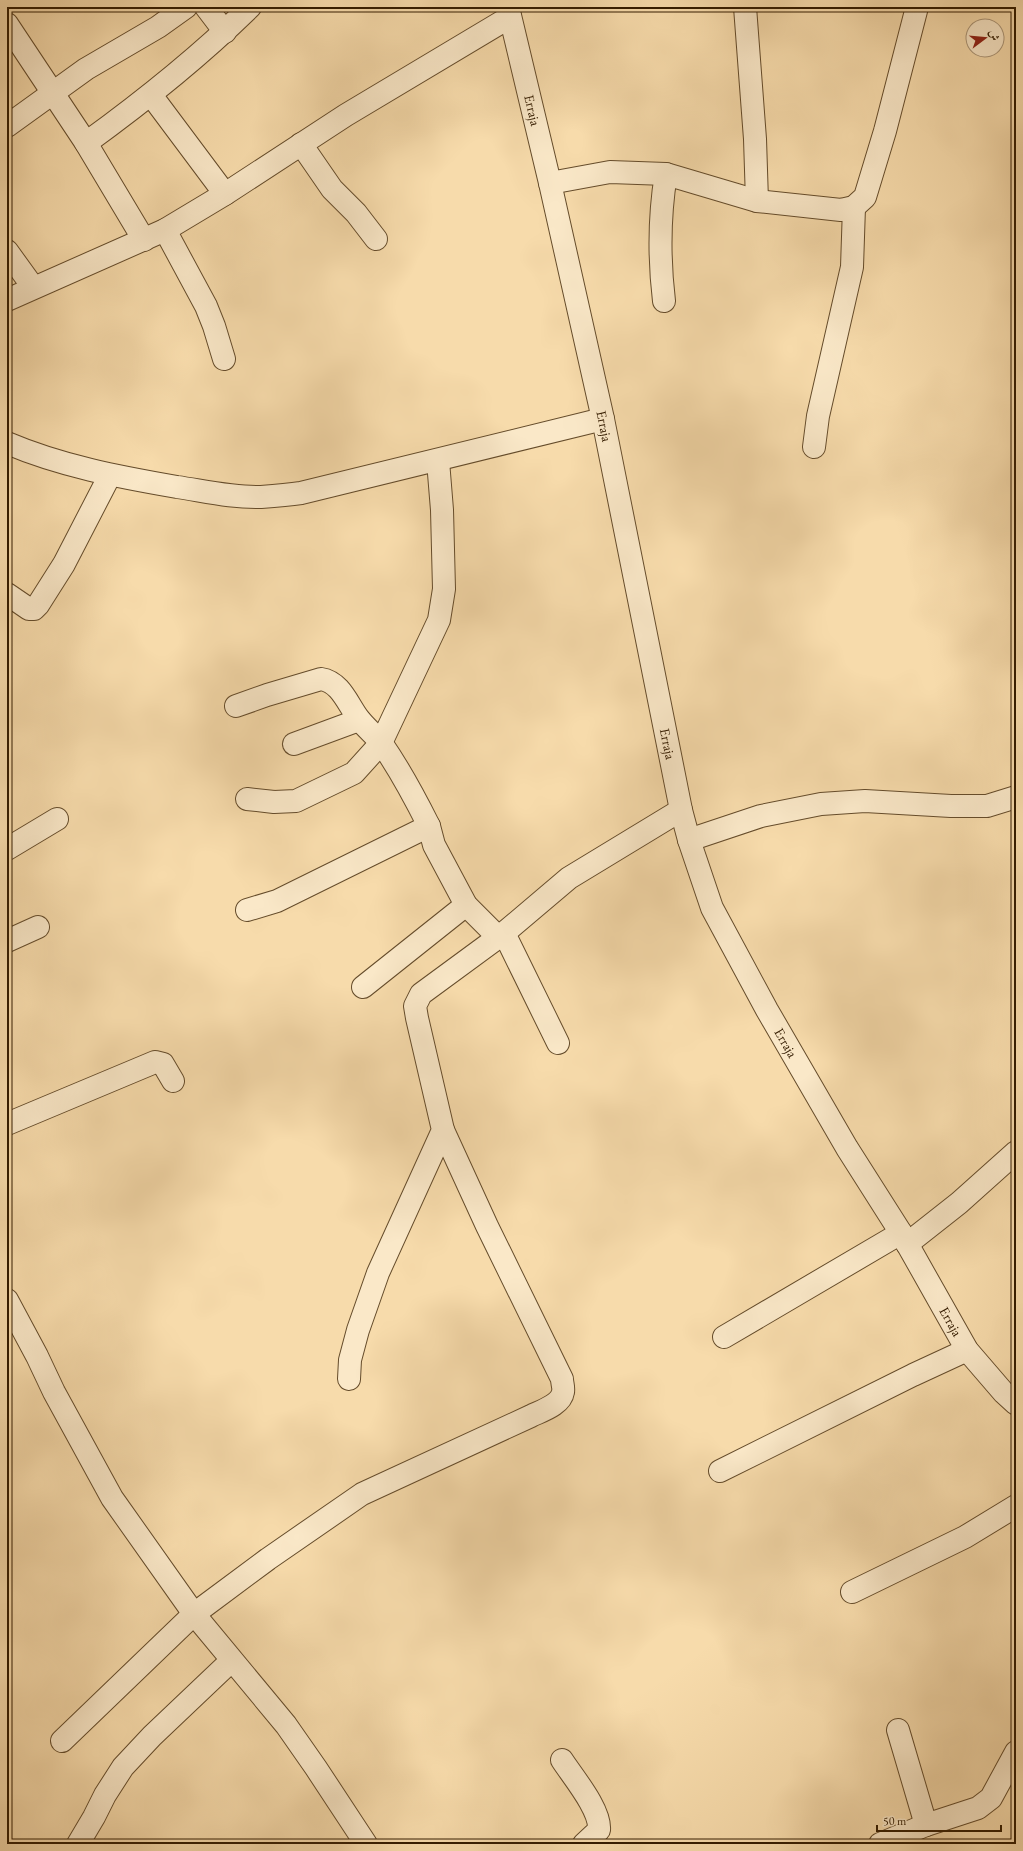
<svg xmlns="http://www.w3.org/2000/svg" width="1023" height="1851" font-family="'EB Garamond',Amiri,serif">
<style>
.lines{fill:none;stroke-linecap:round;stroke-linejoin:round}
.minor-casing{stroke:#654c2b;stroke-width:24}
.minor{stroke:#fae8c8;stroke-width:22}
.labels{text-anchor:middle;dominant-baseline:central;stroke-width:4;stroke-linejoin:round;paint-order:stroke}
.street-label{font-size:14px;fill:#341c00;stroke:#fae8c8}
</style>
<rect width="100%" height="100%" fill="#f7dbab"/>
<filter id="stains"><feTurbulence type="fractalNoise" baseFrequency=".005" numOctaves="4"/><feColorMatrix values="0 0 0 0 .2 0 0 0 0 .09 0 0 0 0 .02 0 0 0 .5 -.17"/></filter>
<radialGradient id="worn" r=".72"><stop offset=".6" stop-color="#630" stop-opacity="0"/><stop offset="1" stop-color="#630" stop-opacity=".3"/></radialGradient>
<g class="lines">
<defs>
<g id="minor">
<path d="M206,7L225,32"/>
<path id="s1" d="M508,7L550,183L603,419L681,810L689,840L712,908L767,1010L847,1148L901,1233L967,1350L1004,1393L1016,1404"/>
<path d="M745,7L755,139L757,201"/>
<path d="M7,24L86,143L144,240"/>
<path d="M151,95L225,194"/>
<path d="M7,126L86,69L158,27L186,7"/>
<path d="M86,143C144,101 199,57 250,7"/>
<path d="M301,144L332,189L356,213L376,239"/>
<path d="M550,183L610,172L666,174L757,201L841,210L854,207L865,197L885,131L917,7"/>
<path d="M165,230L206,306L214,326L224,359"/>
<path d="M7,251L33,287"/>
<path d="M7,300L165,230L225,194L346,115L510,17"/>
<path d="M664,301C659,259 659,217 666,174"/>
<path d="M7,443C61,466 119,477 177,487C204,491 233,498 261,497C274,496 287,495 301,493L603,419"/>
<path d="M814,447L818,416L852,267L854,207"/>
<path d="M7,594L29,609H34L38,605L64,564L110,475"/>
<path d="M236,706L267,695L321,679C341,682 348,705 359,719C366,728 375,735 382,744C400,770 415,798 429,826"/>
<path d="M294,744L359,720"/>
<path d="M247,799L274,802L296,801L354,773L381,743L439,620L444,589L442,510L438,461"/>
<path d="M689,840L761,816L821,804L865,801L951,806H987L1016,797"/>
<path d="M7,849L57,819"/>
<path d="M247,910L277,901L429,826L434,845L466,905L498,937"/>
<path d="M504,933L558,1043"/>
<path d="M7,941L38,927"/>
<path d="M363,987L466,905"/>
<path d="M7,1124L155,1062L163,1064L173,1081"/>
<path d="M907,1244L959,1203L1016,1152"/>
<path d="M7,1300L37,1356L54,1392L112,1498L194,1614L286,1725L316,1768L366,1844"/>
<path d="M724,1337L901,1233"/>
<path d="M349,1379L350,1360L358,1330L378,1273L443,1130L417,1018L415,1006L421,994L504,933L569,878L681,810"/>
<path d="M720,1471L913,1375L967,1350"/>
<path d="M852,1592L965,1537L1016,1506"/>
<path d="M898,1730L926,1825"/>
<path d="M62,1741L194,1614L268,1559L362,1494L531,1416C541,1411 561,1405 563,1392C564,1388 562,1383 562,1379L487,1226L443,1130"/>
<path d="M562,1760C573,1777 601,1810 599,1830L584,1844"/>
<path d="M78,1844L94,1817L105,1795L123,1767L152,1736L231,1661"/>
<path d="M880,1844L926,1825L978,1808L991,1798L1016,1752"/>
</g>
</defs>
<use href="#minor" class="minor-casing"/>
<use href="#minor" class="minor"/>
</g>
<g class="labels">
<g class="street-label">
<text stroke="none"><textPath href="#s1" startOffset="106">Erraja</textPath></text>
<text stroke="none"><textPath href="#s1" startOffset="430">Erraja</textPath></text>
<text stroke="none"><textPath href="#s1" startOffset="754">Erraja</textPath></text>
<text stroke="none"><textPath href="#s1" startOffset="1078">Erraja</textPath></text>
<text stroke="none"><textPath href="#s1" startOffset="1402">Erraja</textPath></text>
</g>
</g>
<rect width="1023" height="1851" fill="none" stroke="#f7dbab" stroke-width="24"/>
<rect x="8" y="8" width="1007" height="1835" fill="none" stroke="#341c00" stroke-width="2"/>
<rect x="12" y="12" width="999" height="1827" fill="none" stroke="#341c00"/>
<g transform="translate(985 38) rotate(74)"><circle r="19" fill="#fae8c8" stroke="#ab9678"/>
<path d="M0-3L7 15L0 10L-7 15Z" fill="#8f2418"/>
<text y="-6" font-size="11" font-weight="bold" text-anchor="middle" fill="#341c00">ش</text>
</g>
<path d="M877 1825v6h124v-6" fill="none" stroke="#341c00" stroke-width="2"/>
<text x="883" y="1825" font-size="12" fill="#341c00" stroke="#fae8c8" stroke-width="3" paint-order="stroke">50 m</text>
<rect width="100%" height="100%" filter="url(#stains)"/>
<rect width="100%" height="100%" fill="url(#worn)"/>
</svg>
